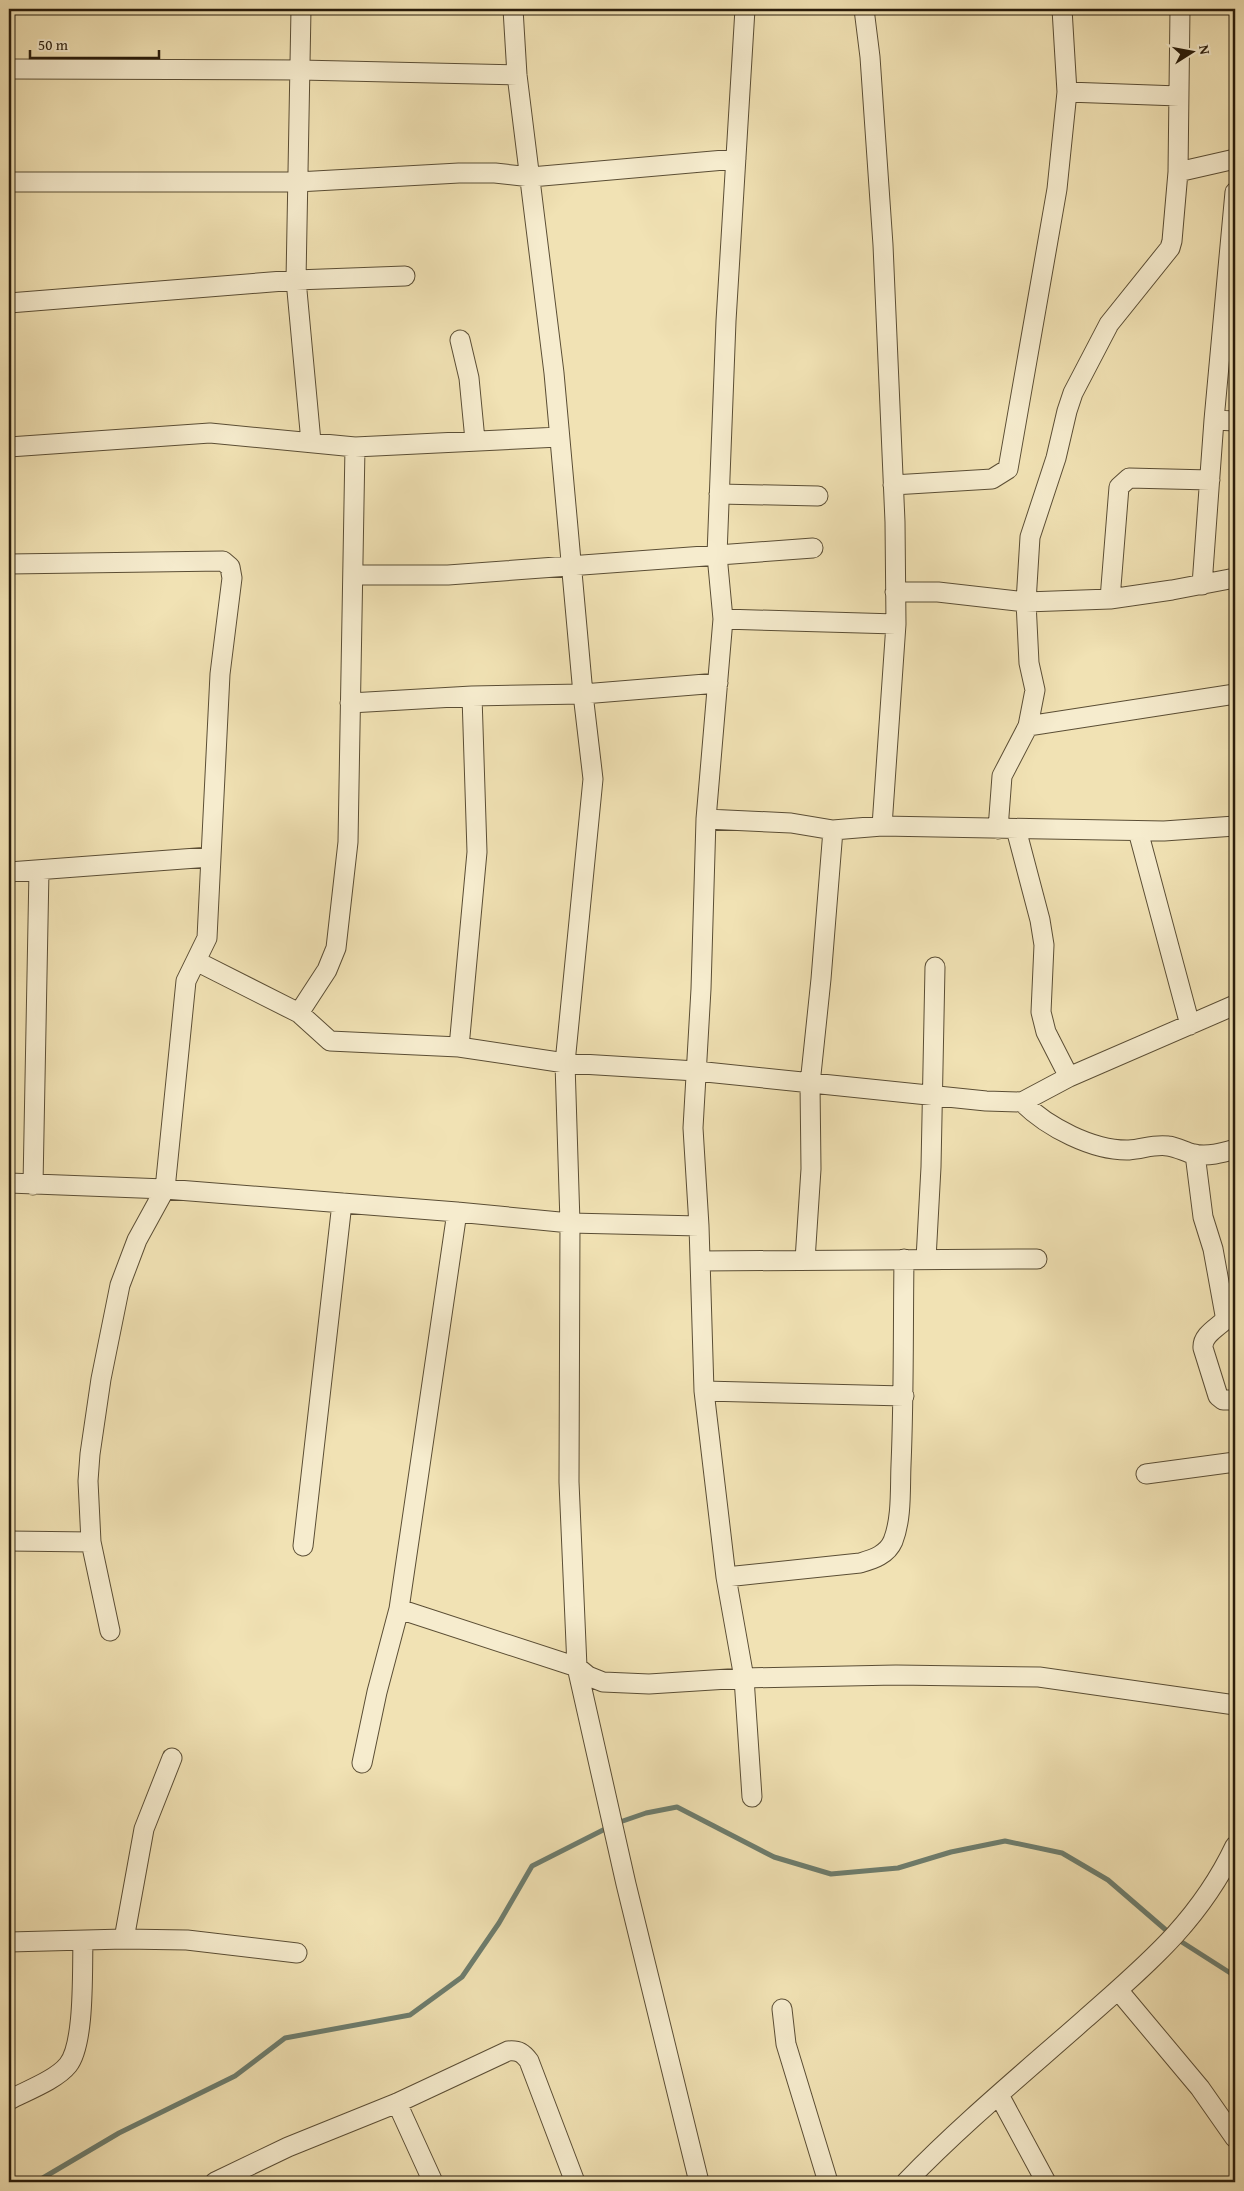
<svg xmlns="http://www.w3.org/2000/svg" width="1244" height="2191" font-family="'Gentium Book Plus',serif">
<style>
.lines{fill:none;stroke-linecap:round;stroke-linejoin:round}
.stream{stroke:#6d7d6e;stroke-width:5}
.minor-casing{stroke:#5b4e35;stroke-width:21}
.minor{stroke:#f6ecce;stroke-width:19}
</style>
<rect width="100%" height="100%" fill="#f1e2b4"/>
<filter id="stains"><feTurbulence type="fractalNoise" baseFrequency=".004" numOctaves="4"/><feColorMatrix values="0 0 0 0 .2 0 0 0 0 .09 0 0 0 0 .02 0 0 0 .5 -.17"/></filter>
<radialGradient id="worn" r=".72"><stop offset=".6" stop-color="#630" stop-opacity="0"/><stop offset="1" stop-color="#630" stop-opacity=".3"/></radialGradient>
<g class="lines">
<path class="stream" d="M617,1823L646,1813L677,1807L774,1857L831,1874L898,1868L951,1852L1005,1841L1062,1853L1108,1880L1174,1937L1235,1976
M36,2182L119,2133L235,2076L285,2038L410,2015L462,1977L499,1923L532,1866L609,1827"/>
<defs>
<path id="minor" d="M301,9L296,280L311,442
M513,9L517,75L554,373L583,694L593,779L565,1063L570,1223L569,1482L577,1667L626,1884L699,2182
M745,9L726,321L717,555L723,619L706,819L701,989L693,1128L699,1226L704,1391L726,1577L744,1678L752,1797
M864,9L870,57L883,245L895,522L896,624L882,826
M9,69L300,70L517,75
M1067,92L1179,96
M1178,172L1235,159
M9,182H297L459,173H495L531,177L736,159
M9,303L296,280L405,276
M460,340L469,378L475,440
M1214,420L1235,421
M9,447L210,433L355,447L559,437
M893,485L992,479L1008,469L1057,189L1067,92L1062,9
M719,494L818,496
M9,564L223,561L230,567L232,578L220,674L207,938L186,981L165,1189L137,1240L120,1285L101,1379L90,1454L88,1481L91,1542L110,1631
M353,575H448L813,548
M1202,585L1214,420L1235,192
M895,592H938L1026,602L1110,599L1172,590L1235,578
M1110,599L1119,487L1129,478L1210,480
M723,619L896,624
M472,696L477,852L459,1047L565,1063L696,1071L986,1101L1022,1102L1069,1077L1235,1005
M350,703L472,696L583,694L718,683
M1028,726L1235,694
M706,819L791,823L833,830L882,826L1164,831L1235,826
M998,829L1002,776L1028,726L1035,690L1029,663L1026,602L1030,537L1056,458L1067,411L1073,393L1109,324L1170,248L1172,241L1178,172L1180,9
M1016,829L1040,920L1044,945L1041,1012L1046,1032L1069,1077
M1138,831L1190,1025
M9,872L210,857
M196,961L299,1013L327,970L336,948L348,842L355,447
M299,1013L330,1041L459,1047
M1022,1102C1047,1127 1093,1151 1129,1150C1143,1149 1154,1144 1168,1146C1177,1147 1185,1152 1193,1154C1208,1157 1222,1153 1235,1149
M1195,1154L1203,1217L1213,1249L1225,1315L1224,1321C1215,1329 1202,1336 1203,1348L1218,1396L1223,1400H1235
M9,1183L165,1189L457,1212L570,1223L699,1226
M33,1185L39,870
M926,1259L931,1167L935,967
M805,1260L811,1169L810,1084L821,979L833,830
M700,1261L1037,1259
M704,1391L904,1396
M1146,1474L1235,1462
M9,1541L91,1542
M303,1546L342,1203
M726,1577L860,1563C873,1559 887,1555 893,1541C902,1518 900,1489 901,1465C904,1397 903,1328 904,1259
M399,1609L577,1667L588,1676L603,1682L649,1684L744,1678L896,1675L1039,1677L1235,1705
M362,1763L377,1692L399,1609L457,1212
M124,1939L144,1829L172,1758
M9,1942L124,1939L187,1940L297,1953
M1118,1990L1200,2088L1235,2138
M782,2009L786,2044L828,2182
M999,2095L1046,2182
M9,2100C26,2091 56,2080 68,2065C85,2044 82,1970 83,1941
M397,2103L433,2182
M215,2182L288,2147L397,2103L508,2051C519,2050 523,2053 529,2061L575,2182
M906,2182C962,2124 1025,2072 1085,2019C1146,1965 1199,1922 1235,1846"/>
</defs>
<use href="#minor" class="minor-casing"/>
<use href="#minor" class="minor"/>
</g>
<rect width="1244" height="2191" fill="none" stroke="#f1e2b4" stroke-width="30"/>
<rect x="10" y="10" width="1224" height="2171" fill="none" stroke="#291c0b" stroke-width="2.5"/>
<rect x="15" y="15" width="1214" height="2161" fill="none" stroke="#291c0b"/>
<g transform="translate(1192 52) rotate(79)" stroke="#f6ecce" stroke-width="4" paint-order="stroke">
<path d="M0-4L9 19L0 12L-9 19Z" fill="#291c0b"/>
<text y="-8" font-size="14" font-weight="bold" text-anchor="middle" fill="#291c0b">N</text>
</g>
<path d="M30 50v8h129v-8" fill="none" stroke="#291c0b" stroke-width="2.5"/>
<text x="38" y="50" font-size="15" fill="#291c0b" stroke="#f6ecce" stroke-width="4" paint-order="stroke">50 m</text>
<rect width="100%" height="100%" filter="url(#stains)"/>
<rect width="100%" height="100%" fill="url(#worn)"/>
</svg>
